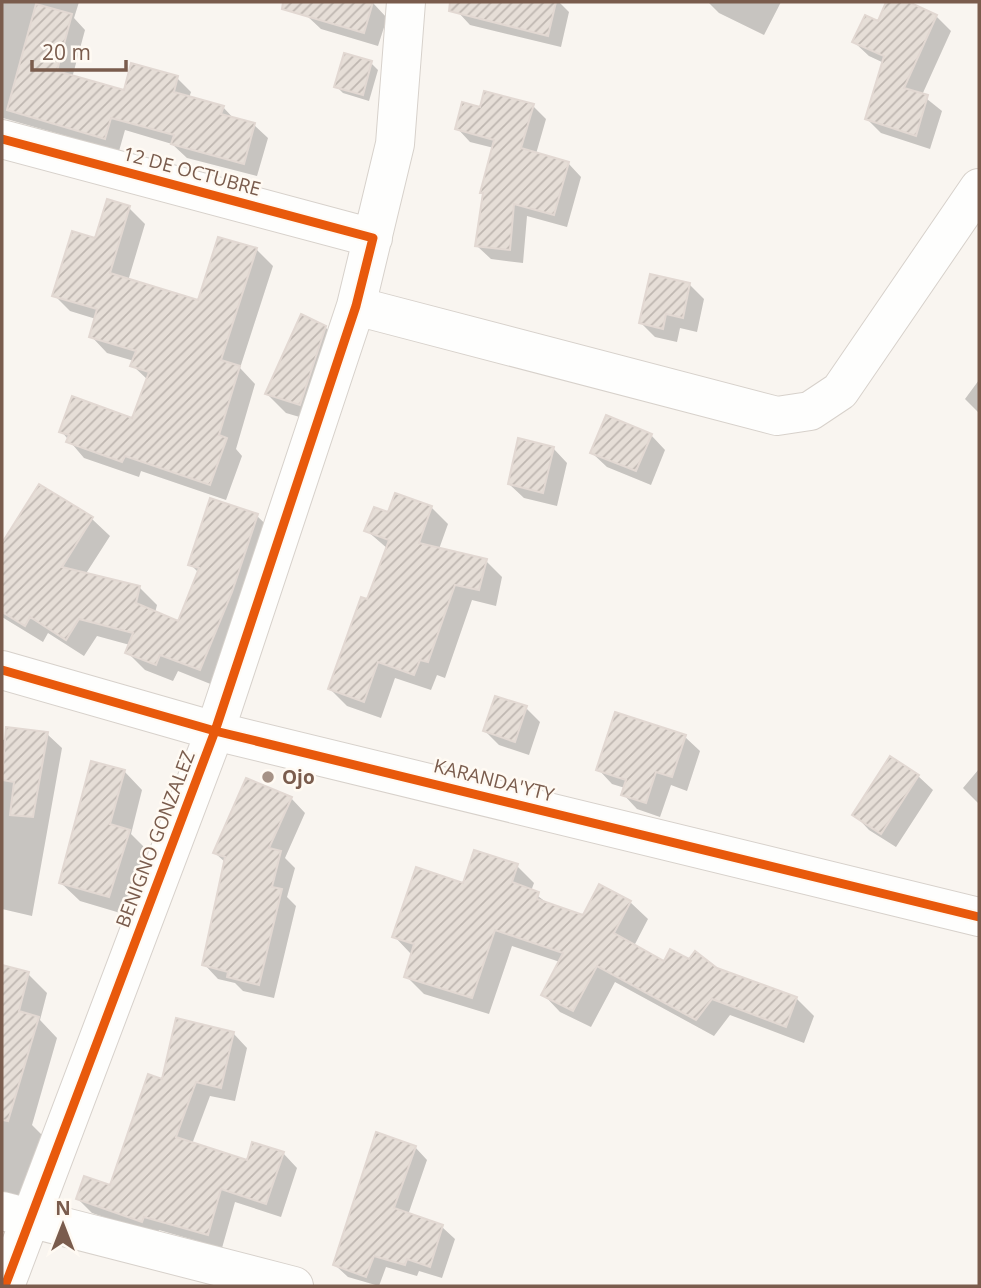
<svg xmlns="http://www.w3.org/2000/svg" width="981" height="1288" font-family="'Open Sans',sans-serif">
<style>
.shadow{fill:#0003}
.building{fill:url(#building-hatch);stroke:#e2d8d2;stroke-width:2}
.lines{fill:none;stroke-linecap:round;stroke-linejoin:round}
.minor-casing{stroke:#d7d1cb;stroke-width:40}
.minor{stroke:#fefefd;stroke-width:38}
.cycleway-casing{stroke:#fffaf3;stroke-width:13}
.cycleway{stroke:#e8590c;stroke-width:9}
.poi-dot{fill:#a69286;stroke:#fffaf3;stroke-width:2.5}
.labels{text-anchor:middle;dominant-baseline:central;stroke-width:5;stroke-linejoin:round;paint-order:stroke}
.street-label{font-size:19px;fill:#7a5c4d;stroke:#fffaf3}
.poi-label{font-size:19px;font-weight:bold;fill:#7a5c4d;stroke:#fffaf3;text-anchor:start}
</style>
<defs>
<pattern id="building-hatch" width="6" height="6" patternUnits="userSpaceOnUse" patternTransform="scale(1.75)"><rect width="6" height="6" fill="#e6ded7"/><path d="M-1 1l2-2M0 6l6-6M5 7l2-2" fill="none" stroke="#bfb7b1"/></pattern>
</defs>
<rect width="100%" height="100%" fill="#f9f5f0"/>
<path class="shadow" d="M2,2H79L74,18L85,30L72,78L125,92L177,78L191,92L189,98L223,107L235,120L254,125L268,138L257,176L187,158L172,144L125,130L119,151L3,118Z
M310,2L373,3L387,18L378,46L321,29L306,15Z
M465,2H559L569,12L561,47L470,25L458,12Z
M708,2H781L764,35L719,13Z
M888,2H905L936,16L951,31L922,95L942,111L930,149L881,133L867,119L884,63L869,56L854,42L878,23Z
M371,63L378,70L369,101L343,93L336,86Z
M533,106L546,119L536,154L568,163L581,177L567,227L527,216L523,263L491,259L477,246L485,195L482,192L494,148L470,142L457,128L481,109Z
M129,208L145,224L128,281L199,302L220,239L257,250L273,266L240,368L255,384L236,449L242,456L226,500L141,471L139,477L84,458L61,431L133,420L148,380L132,365L134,361L107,353L91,336L96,319L70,311L54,295L96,240Z
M689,284L704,299L697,332L680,328L677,342L655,337L641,323Z
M325,327L345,347L320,423L286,413L267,394Z
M979,380V413L965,399Z
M651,435L665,450L651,485L607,467L592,453Z
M553,448L567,463L557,506L524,498L509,484Z
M40,486L92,519L110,536L85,575L140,588L157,605L155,613L179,623L199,573L190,564L257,516L275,533L218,687L178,671L173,681L145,670L127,652L130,645L97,636L84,656L48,633L43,642L2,617V547Z
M431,507L448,524L439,549L486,561L502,577L496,606L472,600L445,678L437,675L431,690L395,678L381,718L347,706L330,689L388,549L366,530L389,514Z
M526,708L540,722L529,755L499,745L485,731Z
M617,714L685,737L700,751L687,791L671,785L660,817L637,809L623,794L625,788L612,784L598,769Z
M47,734L62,748L32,916L2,909V740Z
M979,769V804L963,788Z
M124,771L142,790L131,834L147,850L127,915L80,901L61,883Z
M918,776L933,790L896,847L869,830L855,815Z
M291,798L305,813L285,858L295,868L287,897L296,906L274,998L243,991L235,983L218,979L204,964L226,863L215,853Z
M517,866L534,883L531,891L550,905L584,917L630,902L648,919L634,946L665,963L689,962L796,998L814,1016L804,1043L730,1015L714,1036L615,982L591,1027L560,1012L543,994L560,962L512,946L489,1014L424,994L406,976L411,954L394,936L464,885Z
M2,967L28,974L47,993L40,1020L57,1038L32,1125L46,1139L27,1204L2,1196Z
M233,1033L247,1048L235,1101L210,1096L192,1144L248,1162L283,1153L297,1168L281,1217L235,1202L222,1248L159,1230L157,1235L92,1213L78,1199L112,1187L163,1081Z
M415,1147L427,1160L408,1215L442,1227L455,1239L442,1278L419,1271L417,1276L386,1267L379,1286L348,1277L335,1265Z"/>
<path class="building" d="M283,2H373L364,33L282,9Z
M450,2H556L548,36L449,11Z
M886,2H909L937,15L904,88L928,95L916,136L865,119L884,56L852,42L865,15L878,21Z
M36,4L72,14L57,71L124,90L131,63L178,76L174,92L224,106L221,114L255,123L244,164L171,144L174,135L111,118L105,139L7,110Z
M344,53L372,61L363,95L334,87Z
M484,91L534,104L521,148L569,162L554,215L514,204L510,250L475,246L483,193H480L494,140L455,129L462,102L480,107Z
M107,199L130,206L110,273L198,300L218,237L257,248L221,360L240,366L219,435L227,438L210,485L125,456L122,462L66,442L69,435L59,432L72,396L132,418L149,372L130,366L136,351L89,337L97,309L52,296L72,231L95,238Z
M650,274L690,283L683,318L666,314L663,329L639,323Z
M301,314L326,326L300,405L265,394Z
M606,415L652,434L636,471L590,453Z
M518,438L554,447L543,493L508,484Z
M39,484L93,517L62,567L140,586L136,603L178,621L199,568L188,565L210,498L258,514L232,592L200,670L160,655L156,665L125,653L133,633L79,619L66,640L30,617L25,626L2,612V543Z
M395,493L432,506L419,543L487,559L479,590L455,585L428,662L420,660L414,675L378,662L364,702L328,689L361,597L367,599L389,540L364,531L374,507L388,512Z
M495,696L527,706L515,742L483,731Z
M615,712L686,735L672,777L656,772L646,803L621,795L626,780L596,770Z
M6,727L48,732L33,817L10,815L14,782L2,780Z
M890,756L919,775L881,834L852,815Z
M91,761L125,770L110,824L130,830L109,897L59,883Z
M246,778L292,797L269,848L281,851L272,887L282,889L259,985L227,977L228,972L202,965L225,857L213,853Z
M474,850L518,864L512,882L539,892L537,899L583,915L599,884L631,901L614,933L664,961L670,949L689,959L695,951L717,968L797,997L786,1027L712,999L696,1020L597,966L573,1011L541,995L563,953L495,930L472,998L404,977L414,944L392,937L416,867L463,883Z
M2,965L29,972L19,1011L39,1017L8,1121L2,1120Z
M176,1018L234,1032L221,1088L196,1082L176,1137L247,1160L252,1142L284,1152L266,1204L221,1189L208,1235L144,1217L142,1222L76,1199L84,1176L110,1185L148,1074L162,1079Z
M376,1132L416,1146L394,1208L443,1225L430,1267L407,1259L405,1265L374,1256L366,1277L333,1265Z"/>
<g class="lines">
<defs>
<path id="minor" d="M2,139L373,238
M356,306L777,416L810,411L840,391L979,188
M2,670L215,731L979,917
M2,1211L294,1286
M5,1286L215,731L356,306L395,144L406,2"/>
</defs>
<use href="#minor" class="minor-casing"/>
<use href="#minor" class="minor"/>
<defs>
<path id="cycleway" d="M2,139L373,238L356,306L215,731L5,1286
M2,670L215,731L979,917"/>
</defs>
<use href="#cycleway" class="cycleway-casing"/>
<use href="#cycleway" class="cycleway"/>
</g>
<circle class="poi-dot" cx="268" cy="777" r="7"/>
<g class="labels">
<g class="street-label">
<text transform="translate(192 171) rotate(15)">12 DE OCTUBRE</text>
<text transform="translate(494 780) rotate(14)">KARANDA'YTY</text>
<text transform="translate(155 839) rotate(-69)">BENIGNO GONZALEZ</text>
</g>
<g class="poi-label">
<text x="282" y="777">Ojo</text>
</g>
</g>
<rect width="981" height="1288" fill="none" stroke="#7a5c4d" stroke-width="7"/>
<g transform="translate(63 1225)" stroke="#fffaf3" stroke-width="5" paint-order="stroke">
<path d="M0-5L12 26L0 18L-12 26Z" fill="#7a5c4d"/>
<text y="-10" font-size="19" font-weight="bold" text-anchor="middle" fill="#7a5c4d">N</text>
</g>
<path d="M32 60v10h94v-10" fill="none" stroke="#7a5c4d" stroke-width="3.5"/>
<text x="42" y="60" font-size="21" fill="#7a5c4d" stroke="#fffaf3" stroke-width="5" paint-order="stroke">20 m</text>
</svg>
